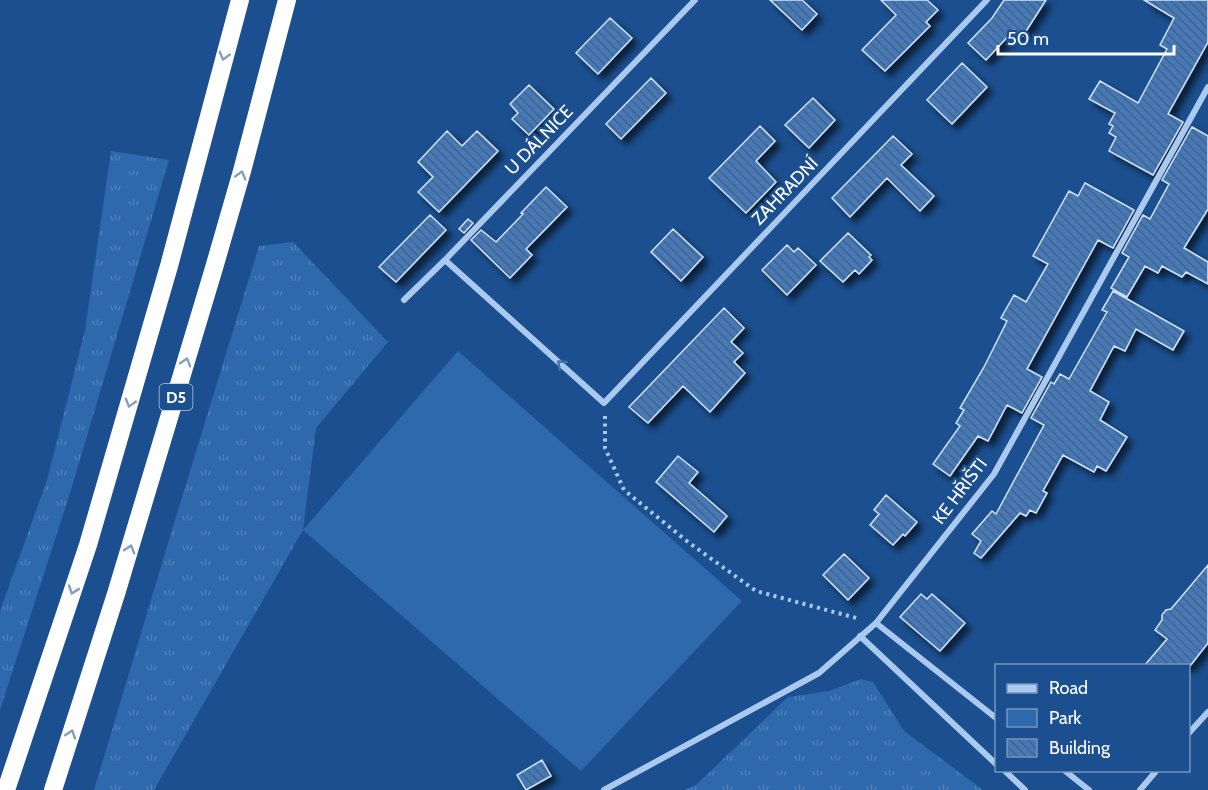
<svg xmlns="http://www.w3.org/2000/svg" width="1208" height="790" font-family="Cabin,sans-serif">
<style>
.grass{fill:url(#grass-tufts)}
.park{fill:#2e69ad}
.building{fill:url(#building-back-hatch);stroke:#cfe3fa;stroke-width:1.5;filter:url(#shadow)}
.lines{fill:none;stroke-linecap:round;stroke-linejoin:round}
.path{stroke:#a9c9ee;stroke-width:4;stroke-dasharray:3 4.5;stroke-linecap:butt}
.minor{stroke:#a9c9ee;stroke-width:6}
.motorway{stroke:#fff;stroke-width:18}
.oneway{stroke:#829ec1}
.oneway2{stroke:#4674ac}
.labels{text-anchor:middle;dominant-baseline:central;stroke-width:5;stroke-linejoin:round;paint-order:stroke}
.shield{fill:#1b4f8f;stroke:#bbcadd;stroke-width:1.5}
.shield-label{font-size:16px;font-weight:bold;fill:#fff}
.street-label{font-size:18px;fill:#fff;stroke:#1b4f8f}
</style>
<defs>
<pattern id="grass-tufts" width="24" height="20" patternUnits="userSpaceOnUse" patternTransform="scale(1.5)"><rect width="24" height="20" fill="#2e69ad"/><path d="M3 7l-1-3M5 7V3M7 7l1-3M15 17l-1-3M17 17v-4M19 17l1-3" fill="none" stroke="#4d80b9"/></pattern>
<pattern id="building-back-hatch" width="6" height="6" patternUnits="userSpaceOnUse" patternTransform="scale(1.5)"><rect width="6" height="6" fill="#4478b7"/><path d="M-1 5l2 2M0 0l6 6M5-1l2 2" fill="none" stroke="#486282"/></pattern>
<filter id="shadow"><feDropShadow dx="5.5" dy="5.5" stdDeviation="3" flood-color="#0009"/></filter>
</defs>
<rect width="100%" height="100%" fill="#1b4f8f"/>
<path class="grass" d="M111,151L169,160L71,490L0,710V611L47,480L85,330Z
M293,242L388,342L316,428L303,530L154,790H94L168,543L259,246Z
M861,679L873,682L904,731L983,790H684L696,785L788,697L829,691Z"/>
<path class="park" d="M458,351L742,601L581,771L303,530Z"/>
<path class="building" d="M770,0H802L817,14L802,30Z
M881,0H927L938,10L926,22L930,26L885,71L862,50L896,15Z
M1004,0H1046L1023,36L1014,30L986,60L968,43L992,18Z
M1144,0H1208V42L1168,114L1183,122L1153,175L1109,151L1116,137L1109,133L1113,126L1109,124L1115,113L1089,99L1100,81L1138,103L1167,49L1160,45L1174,18Z
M610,18L632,38L598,74L576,53Z
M962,63L987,87L952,124L927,100Z
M651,78L666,93L621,139L606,124Z
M529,85L554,109L529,135L512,119L518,113L510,104Z
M813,98L835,120L809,148L785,125Z
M760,126L775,141L756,161L776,182L746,213L709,178Z
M1192,127L1208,136V209L1184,248L1208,262V284L1186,272L1182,277L1162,266L1158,273L1145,266L1127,297L1111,288L1129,257L1122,253L1143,215L1150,219L1169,184L1162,180Z
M447,131L462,146L477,131L498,151L439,212L418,192L433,177L418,162Z
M893,136L912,154L901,165L934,196L920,211L887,178L850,217L832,198Z
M1085,183L1134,210L1113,248L1098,240L1027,369L1042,377L1022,413L1007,405L988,441L978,436L950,476L933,464L960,426L956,423L964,410L960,408L984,367L1007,321L1001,318L1014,295L1026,302L1048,264L1033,256L1069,191L1078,196Z
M546,187L567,207L526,249L532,255L510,278L471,240L481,230L496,242L523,214L521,213Z
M430,215L446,230L396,282L379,267Z
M468,219L473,223L464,233L459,229Z
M673,229L703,257L681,281L651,252Z
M848,233L871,255L869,257L872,260L859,274L855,270L843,282L820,261Z
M787,245L794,252L798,248L816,265L787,295L762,270Z
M1113,291L1184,331L1173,350L1136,329L1125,351L1114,346L1090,391L1109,402L1100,420L1127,437L1106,471L1097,466L1094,472L1063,455L1043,491L1047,493L1036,513L1030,510L1026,516L1020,513L981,558L974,553L981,541L972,534L992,511L996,514L1044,425L1031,418L1051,382L1054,384L1060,374L1069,379L1107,312L1102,310Z
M724,308L744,328L731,342L743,353L734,362L745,373L710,412L683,386L648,423L629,407Z
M678,456L698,472L689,483L727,516L714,532L656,482Z
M886,495L917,522L905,536L903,534L893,545L870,525L879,514L874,510Z
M844,554L869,578L848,600L823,575Z
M1208,565V643L1190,666H1144L1167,639L1155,630L1162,620V615L1166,610L1171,609Z
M921,594L927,599L932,594L965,623L940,651L900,617Z
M542,760L551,776L526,790L517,775Z"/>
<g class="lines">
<path class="path" d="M605,416V448L624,490L688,542L756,591L860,619"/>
<path class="minor" d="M445,260L604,403L987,0
M404,300L445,260L695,0
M876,623L996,718
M860,636L996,764
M1188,734L1208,712
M1004,770L1025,790
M1064,770L1089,790
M604,790L819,673L876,623L994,474L1208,87
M1140,790L1157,770"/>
<path class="motorway" d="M6,790L88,545L169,266L240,0
M53,790L116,594L214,268L242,171L287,0"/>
</g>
<defs><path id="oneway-chevron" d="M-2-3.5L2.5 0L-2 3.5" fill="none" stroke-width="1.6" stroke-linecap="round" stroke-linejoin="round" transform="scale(1.5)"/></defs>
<g class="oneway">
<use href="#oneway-chevron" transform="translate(224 56) rotate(105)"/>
<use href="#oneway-chevron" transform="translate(241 175) rotate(-74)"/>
<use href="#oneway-chevron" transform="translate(186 362) rotate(-73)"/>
<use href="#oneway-chevron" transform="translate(130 403) rotate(106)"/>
<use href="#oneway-chevron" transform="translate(130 549) rotate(-73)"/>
<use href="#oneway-chevron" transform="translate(73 590) rotate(109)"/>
<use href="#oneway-chevron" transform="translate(71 734) rotate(-72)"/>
</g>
<use class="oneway2" href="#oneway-chevron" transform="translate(561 364) rotate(-138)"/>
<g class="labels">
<rect class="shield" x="159.5" y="384" width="33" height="26" rx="4.5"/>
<g class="shield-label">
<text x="176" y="397">D5</text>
</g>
<g class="street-label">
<text transform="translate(539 140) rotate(-46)">U DÁLNICE</text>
<text transform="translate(785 191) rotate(-46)">ZAHRADNÍ</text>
<text transform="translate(960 491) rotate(-53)">KE HŘIŠTI</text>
</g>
</g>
<rect x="995" y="664" width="195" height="108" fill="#1b4f8f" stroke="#7695bc" stroke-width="1.5"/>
<rect x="1007" y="684" width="30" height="9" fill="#a9c9ee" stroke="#7695bc" stroke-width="1.5"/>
<text x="1049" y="694" font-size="18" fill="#ffffff">Road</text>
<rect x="1007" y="709" width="30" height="18" fill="#2e69ad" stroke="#7695bc" stroke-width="1.5"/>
<text x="1049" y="724" font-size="18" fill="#ffffff">Park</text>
<rect x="1007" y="739" width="30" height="18" fill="url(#building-back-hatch)" stroke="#7695bc" stroke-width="1.5"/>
<text x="1049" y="754" font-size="18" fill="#ffffff">Building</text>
<path d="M998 45v9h176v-9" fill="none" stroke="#ffffff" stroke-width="3"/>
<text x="1007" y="45" font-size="18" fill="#ffffff" stroke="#1b4f8f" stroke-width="4.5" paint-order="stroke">50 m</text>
</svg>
